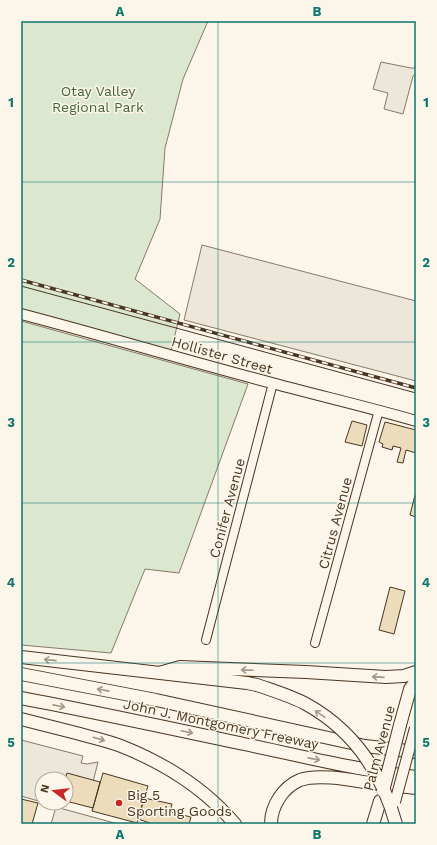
<svg xmlns="http://www.w3.org/2000/svg" width="437" height="845" font-family="'Work Sans',sans-serif">
<style>
.green{fill:#dce7d0;stroke:#887966}
.parking{fill:#ede7d9;stroke:#887966}
.building{fill:#ecdcbc;stroke:#4a3520}
.lines{fill:none;stroke-linecap:round;stroke-linejoin:round}
.minor-casing{stroke:#4a3520;stroke-width:10}
.major-casing{stroke:#4a3520;stroke-width:12}
.highway-casing{stroke:#4a3520;stroke-width:14}
.minor{stroke:#fbf6e9;stroke-width:8}
.major{stroke:#fbf6e9;stroke-width:10}
.highway{stroke:#fbf6e9;stroke-width:12}
.tram{stroke:#4a3520;stroke-width:1}
.rail-casing{stroke:#4a3520;stroke-width:3.5}
.rail{stroke:#fbf6e9;stroke-width:2;stroke-dasharray:6;stroke-linecap:butt}
.major-bridge-casing{stroke:#4a3520;stroke-width:12;stroke-linecap:butt}
.highway-bridge-casing{stroke:#4a3520;stroke-width:14;stroke-linecap:butt}
.major-bridge{stroke:#fbf6e9;stroke-width:10}
.highway-bridge{stroke:#fbf6e9;stroke-width:12}
.oneway{stroke:#a29684}
.grid{fill:none;stroke:#0f766e;stroke-width:1;stroke-opacity:0.55}
.poi-dot{fill:#c62828;stroke:#fbf6e9;stroke-width:1.5}
.labels{text-anchor:middle;dominant-baseline:central;stroke-width:3;stroke-linejoin:round;paint-order:stroke}
.park-label{font-size:14px;fill:#436837;stroke:#fbf6e9}
.street-label{font-size:14px;fill:#4a3520;stroke:#fbf6e9}
.poi-label{font-size:14px;fill:#4a3520;stroke:#fbf6e9;text-anchor:start}
.neatline{fill:none;stroke:#0f766e;stroke-width:1.5}
.grid-label{font-size:13px;text-anchor:middle;font-weight:bold;fill:#0f766e}
</style>
<rect width="100%" height="100%" fill="#fbf6e9"/>
<path class="green" d="M21,21H208L183,79L165,148L160,219L135,279L180,314L171,351L21,310Z
M21,321L248,384L179,573L145,569L111,653L21,645Z"/>
<path class="parking" d="M381,62L411,68H416V74L413,76L403,114L384,109L388,93L373,89Z
M202,245L416,301V381L184,320Z
M21,740L83,756L81,763L87,764L98,762L93,782L66,779H42V802L21,796Z
M56,807L118,824H51Z"/>
<path class="building" d="M352,421L367,425L362,446L345,442Z
M385,422L416,430V453L406,450L403,463L397,462L401,448L393,446L392,450L382,447L383,444L379,442Z
M416,491V517L410,515Z
M390,587L405,591L394,634L379,630Z
M67,773L100,782L93,808L66,801V779H65Z
M103,773L148,786L137,823L92,811Z
M144,798L172,804L170,812L191,817L189,824H153L138,819Z
M21,799L38,803L32,824H21Z"/>
<g class="lines">
<defs>
<path id="minor" d="M206,640L273,383
M315,643L379,410"/>
<path id="major" d="M21,314C105,336 188,361 272,383C320,396 368,407 416,421"/>
<path id="highway" d="M21,657L247,683L257,685
M159,673L180,667L306,672L386,677L404,676L416,672
M21,674L156,700L365,746L416,752
M21,698C95,712 169,728 244,744C301,756 358,770 416,777
M21,719C41,724 60,729 80,734C94,738 108,741 121,746C164,763 205,789 235,824
M400,725L410,689L416,681
M271,824C271,806 283,787 300,780C317,774 346,779 364,782C381,784 399,786 416,788
M373,824L380,801"/>
</defs>
<use href="#minor" class="minor-casing"/>
<use href="#major" class="major-casing"/>
<use href="#highway" class="highway-casing"/>
<use href="#minor" class="minor"/>
<use href="#major" class="major"/>
<use href="#highway" class="highway"/>
<path class="tram" d="M21,286L416,393"/>
<defs>
<path id="rail" d="M21,280L416,388"/>
</defs>
<use href="#rail" class="rail-casing"/>
<use href="#rail" class="rail"/>
<defs>
<path id="major-bridge" d="M395,802L415,728"/>
<path id="highway-bridge" d="M257,685C274,691 291,696 306,704C353,730 382,773 396,824
M383,791L400,725"/>
</defs>
<use href="#major-bridge" class="major-bridge-casing"/>
<use href="#highway-bridge" class="highway-bridge-casing"/>
<use href="#major-bridge" class="major-bridge"/>
<use href="#highway-bridge" class="highway-bridge"/>
</g>
<defs><path id="oneway-shaft" d="M-6 0H5M1.5-3L5.5 0L1.5 3" fill="none" stroke-width="1.6" stroke-linecap="round" stroke-linejoin="round"/></defs>
<g class="oneway">
<use href="#oneway-shaft" transform="translate(50 660) rotate(-174)"/>
<use href="#oneway-shaft" transform="translate(247 670) rotate(-178)"/>
<use href="#oneway-shaft" transform="translate(378 677) rotate(-176)"/>
<use href="#oneway-shaft" transform="translate(103 690) rotate(-169)"/>
<use href="#oneway-shaft" transform="translate(59 706) rotate(11)"/>
<use href="#oneway-shaft" transform="translate(320 714) rotate(-146)"/>
<use href="#oneway-shaft" transform="translate(187 732) rotate(12)"/>
<use href="#oneway-shaft" transform="translate(99 739) rotate(16)"/>
<use href="#oneway-shaft" transform="translate(314 759) rotate(11)"/>
</g>
<path class="grid" d="M218,21V824M21,182H416M21,342H416M21,503H416M21,663H416"/>
<circle class="poi-dot" cx="119" cy="803" r="4"/>
<g class="labels">
<g class="park-label">
<text x="98" y="91">Otay Valley<tspan x="98" dy="16">Regional Park</tspan></text>
</g>
<g class="street-label">
<text transform="translate(222 355) rotate(16)">Hollister Street</text>
<text transform="translate(227 508) rotate(-75)">Conifer Avenue</text>
<text transform="translate(335 523) rotate(-75)">Citrus Avenue</text>
<text transform="translate(221 724) rotate(12)">John J. Montgomery Freeway</text>
<text transform="translate(379 748) rotate(-75)">Palm Avenue</text>
</g>
<g class="poi-label">
<text x="127" y="795">Big 5<tspan x="127" dy="16">Sporting Goods</tspan></text>
</g>
</g>
<rect width="437" height="845" fill="none" stroke="#fbf6e9" stroke-width="44"/>
<g transform="translate(54 791) rotate(285)"><circle r="19" fill="#fbf6e9" stroke="#b4a999"/>
<path d="M0-3L7 15L0 10L-7 15Z" fill="#c62828"/>
<text y="-6" font-size="11" font-weight="bold" text-anchor="middle" fill="#4a3520">N</text>
</g>
<rect x="22" y="22" width="393" height="801" class="neatline"/>
<g class="grid-label">
<text x="120" y="16">A</text>
<text x="317" y="16">B</text>
<text x="11" y="107">1</text>
<text x="426" y="107">1</text>
<text x="11" y="267">2</text>
<text x="426" y="267">2</text>
<text x="11" y="427">3</text>
<text x="426" y="427">3</text>
<text x="11" y="587">4</text>
<text x="426" y="587">4</text>
<text x="11" y="747">5</text>
<text x="426" y="747">5</text>
<text x="120" y="839">A</text>
<text x="317" y="839">B</text>
</g>
</svg>
